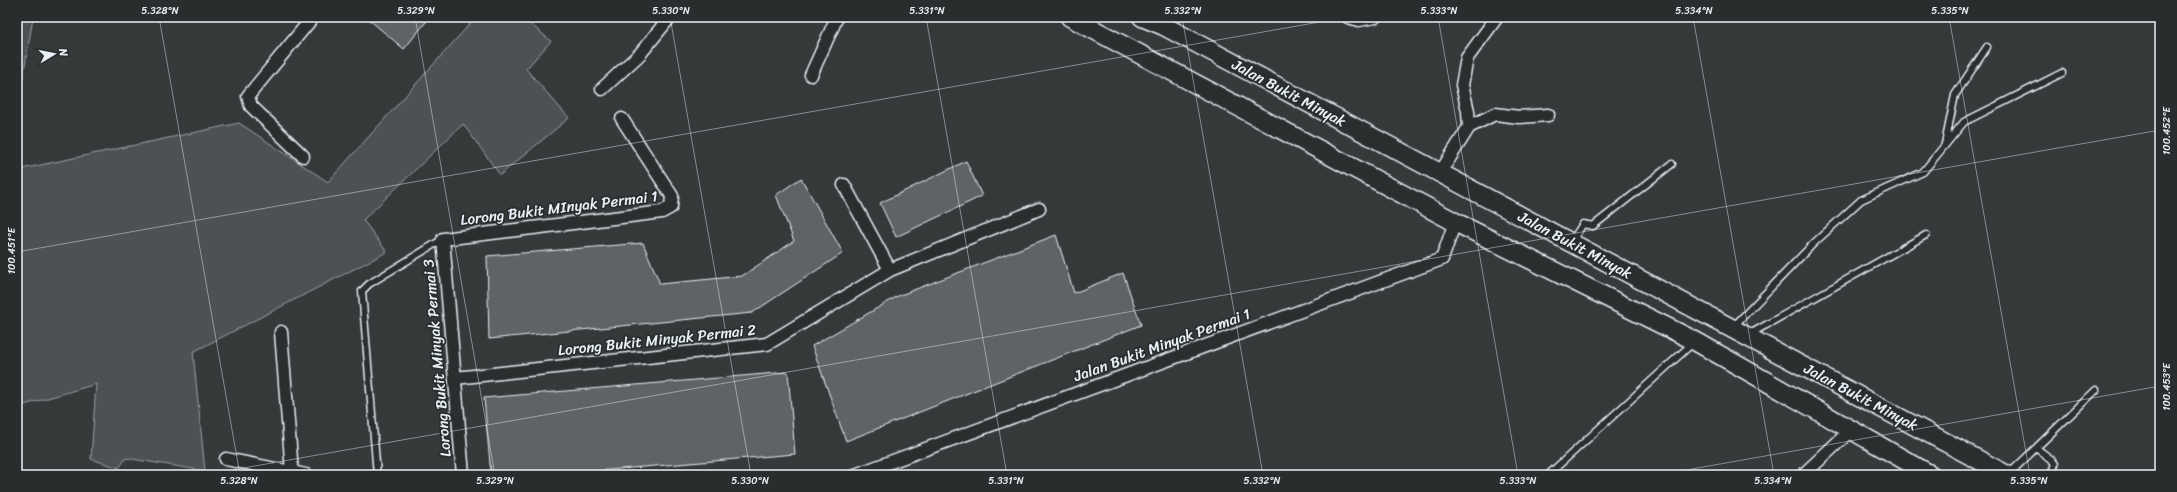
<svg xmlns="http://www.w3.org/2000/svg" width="2177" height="492" font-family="Sriracha,sans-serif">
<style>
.green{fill:#4d5152;stroke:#9aa1a5}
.building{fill:#5f6365;stroke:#e8f1f8}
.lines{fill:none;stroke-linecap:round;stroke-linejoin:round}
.service-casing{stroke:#e8f1f8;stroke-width:9}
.minor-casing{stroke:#e8f1f8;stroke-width:15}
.secondary-casing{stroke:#e8f1f8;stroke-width:21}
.service{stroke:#2a2d2e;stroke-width:6}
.minor{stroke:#2a2d2e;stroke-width:12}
.secondary{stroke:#2a2d2e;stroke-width:18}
.ticks{fill:none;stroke:#e8f1f8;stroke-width:1;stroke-opacity:0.45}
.labels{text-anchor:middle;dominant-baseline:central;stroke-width:3.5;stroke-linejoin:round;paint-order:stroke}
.street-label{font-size:15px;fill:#e8f1f8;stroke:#2a2d2e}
.neatline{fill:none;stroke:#e8f1f8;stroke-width:1.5}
.ticks-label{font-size:10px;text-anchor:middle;fill:#e8f1f8}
</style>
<rect width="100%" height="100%" fill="#35393a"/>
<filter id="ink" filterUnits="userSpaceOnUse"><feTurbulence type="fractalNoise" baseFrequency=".025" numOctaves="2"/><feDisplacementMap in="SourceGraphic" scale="8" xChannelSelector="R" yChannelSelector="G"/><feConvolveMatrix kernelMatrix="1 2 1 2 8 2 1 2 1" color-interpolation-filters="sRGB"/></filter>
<g filter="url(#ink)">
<path class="green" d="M17,17L33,18L17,113Z
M476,17H522L551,41L526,69L569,118L500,175L463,124L363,220L387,252L193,352L205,471L126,458L119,468L91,459L96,384L17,407V170L239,123L328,182Z"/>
<path class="building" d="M366,17H430L404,49Z
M966,161L982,196L896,237L880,203Z
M801,178L843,253L752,313L489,339L487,256L643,243L660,284L742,276L794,241L776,195Z
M1056,235L1074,293L1123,273L1141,325L846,441L812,346L898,296Z
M788,372L795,454L550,475H491L484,398Z"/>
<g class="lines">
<defs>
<path id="service" d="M1945,144L1955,95L1987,47
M1571,242L1583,224L1593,226L1672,164
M1733,327L1814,243L1861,200L1923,172L1964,122L2062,73
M1750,334L1926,235
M2036,448L2052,460L2055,464L2051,475
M2009,474L2096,390
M377,475L362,291L369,284L443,239
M1548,475L1694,342"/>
<path id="minor" d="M1348,17L1359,20L1375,17
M811,75L837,17
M602,89L640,54L670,17
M1469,127L1468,111L1462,85L1467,58L1497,17
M303,156L251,106L248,96L313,17
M1440,173L1469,127L1495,114L1519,117L1548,115
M844,185L890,270
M281,332L292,472
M455,378L767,344L890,270L1039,209
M226,459L306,475
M463,475L443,239L662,212L671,207L672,196L622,119
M855,475L1442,259L1455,222
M1803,475L1851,430"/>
<path id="secondary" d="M1070,17L1455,222L1695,341L1931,475
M1142,17L1164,26L2007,475"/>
</defs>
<use href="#service" class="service-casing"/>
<use href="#minor" class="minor-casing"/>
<use href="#secondary" class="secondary-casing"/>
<use href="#service" class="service"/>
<use href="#minor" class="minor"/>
<use href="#secondary" class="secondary"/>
</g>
</g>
<path class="ticks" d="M159,17L240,475M415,17L495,475M670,17L751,475M926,17L1007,475M1182,17L1263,475M1438,17L1518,475M1693,17L1774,475M1949,17L2030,475M17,252L1348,17M204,475L2160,130M1658,475L2160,386"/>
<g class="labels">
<g class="street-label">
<text transform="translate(1289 93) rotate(28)">Jalan Bukit Minyak</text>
<text transform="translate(559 208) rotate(-7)">Lorong Bukit MInyak Permai 1</text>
<text transform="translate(1575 245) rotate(28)">Jalan Bukit Minyak</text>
<text transform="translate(657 340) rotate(-6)">Lorong Bukit Minyak Permai 2</text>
<text transform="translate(1162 345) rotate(-20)">Jalan Bukit Minyak Permai 1</text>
<text transform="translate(437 358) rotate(-95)">Lorong Bukit Minyak Permai 3</text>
<text transform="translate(1861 397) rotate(28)">Jalan Bukit Minyak</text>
</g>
</g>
<rect width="2177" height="492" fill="none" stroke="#2a2d2e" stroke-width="44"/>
<g transform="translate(54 54) rotate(80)" stroke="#2a2d2e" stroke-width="3" paint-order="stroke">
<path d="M0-3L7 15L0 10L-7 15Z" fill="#e8f1f8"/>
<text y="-6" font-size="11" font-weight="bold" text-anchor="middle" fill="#e8f1f8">N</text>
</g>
<rect x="22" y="22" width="2133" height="448" class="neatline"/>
<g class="ticks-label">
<text x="160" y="14">5.328°N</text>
<text x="416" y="14">5.329°N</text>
<text x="671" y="14">5.330°N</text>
<text x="927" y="14">5.331°N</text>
<text x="1183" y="14">5.332°N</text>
<text x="1439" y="14">5.333°N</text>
<text x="1694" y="14">5.334°N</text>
<text x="1950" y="14">5.335°N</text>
<text transform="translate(2166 131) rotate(-90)" y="4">100.452°E</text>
<text transform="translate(11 251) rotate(-90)" y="4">100.451°E</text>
<text transform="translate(2166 387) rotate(-90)" y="4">100.453°E</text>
<text x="239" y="484">5.328°N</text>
<text x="495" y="484">5.329°N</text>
<text x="750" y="484">5.330°N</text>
<text x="1006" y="484">5.331°N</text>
<text x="1262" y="484">5.332°N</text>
<text x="1518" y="484">5.333°N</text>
<text x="1773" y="484">5.334°N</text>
<text x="2029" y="484">5.335°N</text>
</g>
</svg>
